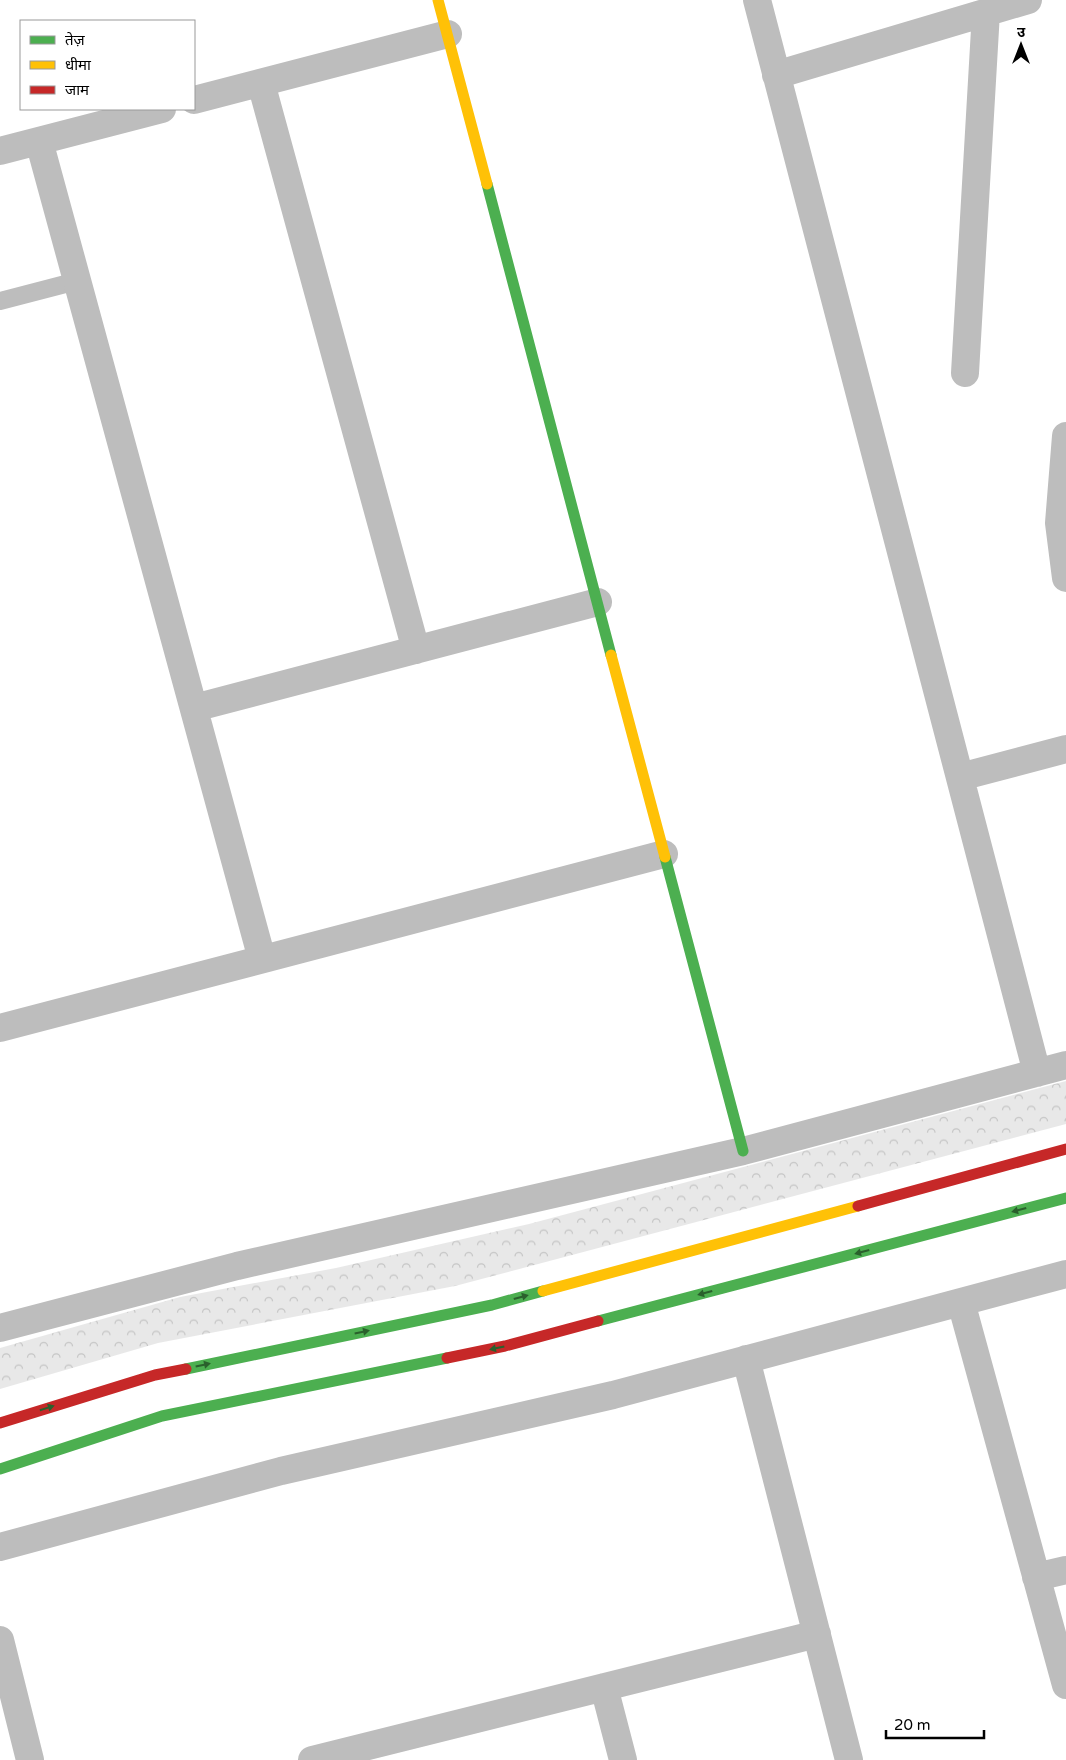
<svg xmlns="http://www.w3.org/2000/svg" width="1066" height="1760" font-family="'Varela Round','Noto Sans Devanagari',sans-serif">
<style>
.park{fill:url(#park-crowns)}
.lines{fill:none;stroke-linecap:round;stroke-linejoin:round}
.lane{stroke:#bdbdbd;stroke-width:18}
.street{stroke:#bdbdbd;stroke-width:28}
.fast{stroke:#4caf50;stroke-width:11}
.slow{stroke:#ffc107;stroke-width:11}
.jam{stroke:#c62828;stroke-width:11}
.oneway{fill:#2a602c}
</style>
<defs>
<pattern id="park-crowns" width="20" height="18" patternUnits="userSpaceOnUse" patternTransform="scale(1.25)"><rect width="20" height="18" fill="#e8e8e8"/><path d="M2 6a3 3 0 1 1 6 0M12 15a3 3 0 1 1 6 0" fill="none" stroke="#c5c5c5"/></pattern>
</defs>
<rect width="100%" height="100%" fill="#fff"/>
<path class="park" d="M1066,1081V1124L455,1286L158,1343L0,1389V1348L180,1297L336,1268L529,1224Z"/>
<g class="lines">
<path class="lane" d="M0,301L77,281"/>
<path class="street" d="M757,0L1037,1073
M776,75L1028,0
M261,83L416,650
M194,100L448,34
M39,141L262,959
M0,151L162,109
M965,373L986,12
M1066,436L1059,523L1066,578
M194,708L598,602
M960,777L1066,749
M0,1028L664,854
M961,1302L1066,1685
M0,1328L237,1266L743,1151L1066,1065
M746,1359L849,1760
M0,1547L281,1471L613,1395L1066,1274
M1036,1577L1066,1570
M0,1640L30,1760
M604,1687L623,1760
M312,1760L817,1634"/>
<path class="fast" d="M487,184L611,655
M665,857L743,1151
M598,1321L1066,1198
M186,1369L492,1305L543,1291
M0,1469L162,1416L447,1358"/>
<path class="slow" d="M438,0L487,184
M611,655L665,857
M543,1291L858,1206"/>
<path class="jam" d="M858,1206L1066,1149
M447,1358L505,1346L598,1321
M0,1423L155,1375L186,1369"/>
</g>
<defs><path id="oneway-solid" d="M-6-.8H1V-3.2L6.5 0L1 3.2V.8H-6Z" transform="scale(1.25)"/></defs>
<g class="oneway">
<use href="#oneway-solid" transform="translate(1019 1210) rotate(165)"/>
<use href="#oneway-solid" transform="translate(862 1252) rotate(165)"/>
<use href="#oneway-solid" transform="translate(705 1293) rotate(165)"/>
<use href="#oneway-solid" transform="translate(521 1297) rotate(-15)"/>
<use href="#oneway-solid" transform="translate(362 1332) rotate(-12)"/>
<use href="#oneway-solid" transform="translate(497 1348) rotate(168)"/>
<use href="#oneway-solid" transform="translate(203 1365) rotate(-12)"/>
<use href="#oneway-solid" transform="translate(47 1408) rotate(-17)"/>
</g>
<rect x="20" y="20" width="175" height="90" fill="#ffffff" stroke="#999999"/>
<rect x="30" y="36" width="25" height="8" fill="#4caf50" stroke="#999999"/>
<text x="65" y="45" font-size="15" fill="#000000">तेज़</text>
<rect x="30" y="61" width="25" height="8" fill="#ffc107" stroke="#999999"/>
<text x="65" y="70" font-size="15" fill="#000000">धीमा</text>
<rect x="30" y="86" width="25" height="8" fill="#c62828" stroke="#999999"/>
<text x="65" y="95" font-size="15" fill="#000000">जाम</text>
<g transform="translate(1021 45)" stroke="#ffffff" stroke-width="4" paint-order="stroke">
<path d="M0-4L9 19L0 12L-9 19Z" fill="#000000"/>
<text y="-8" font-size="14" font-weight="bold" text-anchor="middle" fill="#000000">उ</text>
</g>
<path d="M886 1730v8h98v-8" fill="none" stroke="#000000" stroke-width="2.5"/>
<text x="894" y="1730" font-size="15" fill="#000000" stroke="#ffffff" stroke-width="4" paint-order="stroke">20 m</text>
</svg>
